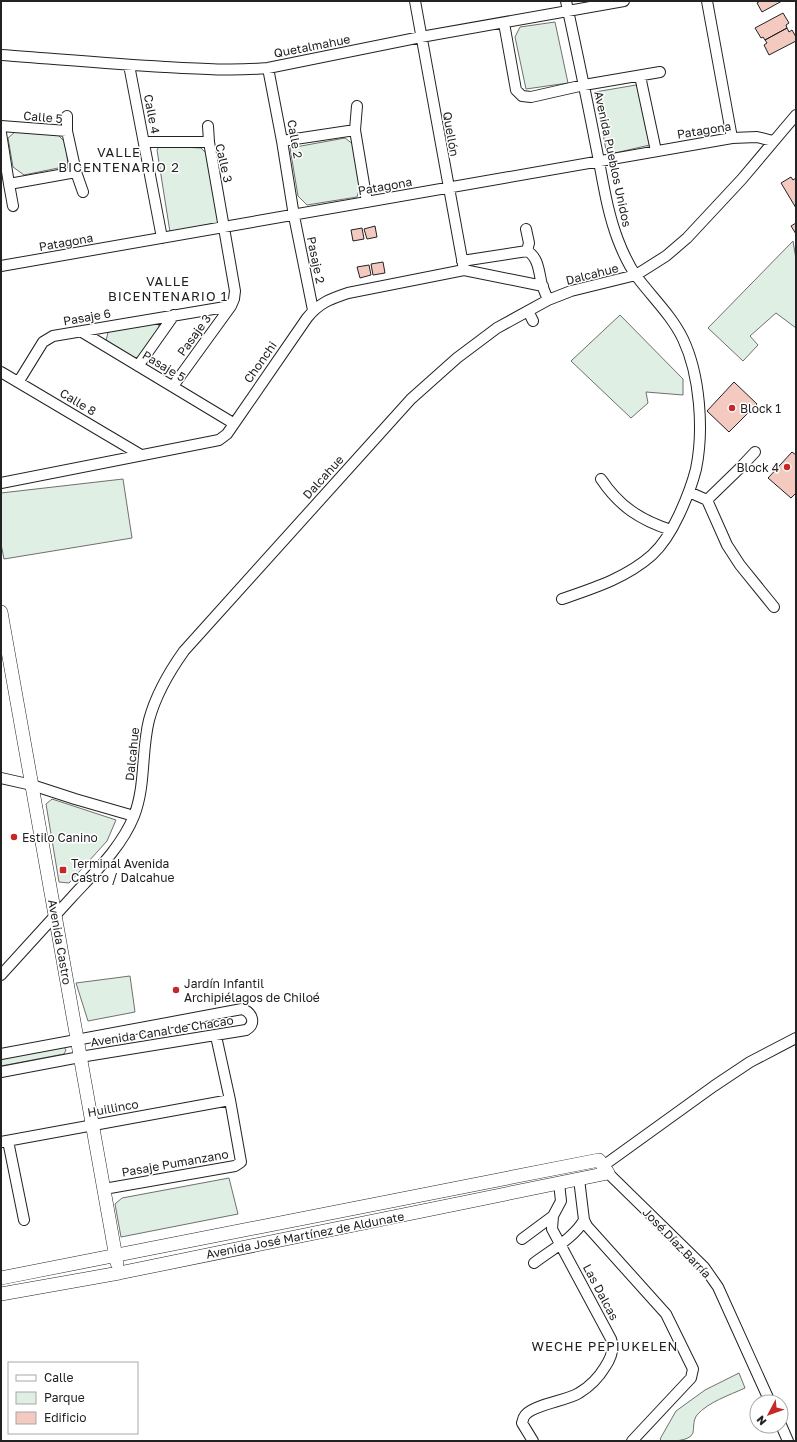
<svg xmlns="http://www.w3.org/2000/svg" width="797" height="1442" font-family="'Golos Text',sans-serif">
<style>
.green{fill:#e0efe3;stroke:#6f6f6f}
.building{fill:#f3c9c0;stroke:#222}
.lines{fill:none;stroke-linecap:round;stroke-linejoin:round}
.minor-casing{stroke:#222;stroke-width:12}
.tertiary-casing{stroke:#222;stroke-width:14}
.minor{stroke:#fff;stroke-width:10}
.tertiary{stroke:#fff;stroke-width:13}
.poi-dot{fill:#c62828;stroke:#fff;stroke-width:1.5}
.labels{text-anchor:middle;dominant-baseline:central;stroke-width:3;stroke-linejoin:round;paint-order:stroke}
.street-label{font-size:12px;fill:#222;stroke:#fff}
.poi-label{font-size:12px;fill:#222;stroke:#fff;text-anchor:start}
.neighbourhood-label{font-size:13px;letter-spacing:1px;fill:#222;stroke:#fff}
</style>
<rect width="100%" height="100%" fill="#fff"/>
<path class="green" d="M555,22L568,83L526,89L515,37L520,27Z
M642,84L654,144L615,153L606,150L595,92Z
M15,132L58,135L66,143L68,166L24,175L13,167L8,138Z
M345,138L354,145L360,187L357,197L307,205L298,196L290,148Z
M159,146L201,148L208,155L221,222L170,232L157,150Z
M793,241L796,259V328L776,313L750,336L758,345L743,361L708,328Z
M620,315L683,379V395L646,392L648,403L631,418L571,361Z
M156,323L158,324L160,328L140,357L133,358L106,341L108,332Z
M123,479L132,538L4,559L1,544V493Z
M52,799L116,820L107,841L69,883L59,882L46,804Z
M130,976L135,1012L88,1021L76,983Z
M64,1047L66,1050L64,1054L1,1066V1058Z
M229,1178L238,1214L121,1237L115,1204L122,1198Z
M739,1373L745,1388C730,1395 708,1402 697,1415C693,1420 694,1427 693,1433C689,1442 671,1441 662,1441L660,1439L676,1411L705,1390Z"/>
<path class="building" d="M760,1H782L762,12L757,3Z
M783,13L789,23L786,25L787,28L765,40L763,37L761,38L755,28Z
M787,28L789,32L792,30L796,37V41L769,55L764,45L767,43L765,40Z
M791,177L793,180L796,178V208L781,183Z
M796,223V234L791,226Z
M375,226L377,237L367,239L364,229Z
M362,228L364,239L353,241L351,230Z
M383,262L385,273L373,275L371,264Z
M369,265L371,275L360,278L357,267Z
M734,382L757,404L729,432L707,411Z
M792,452L796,455V493L791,498L768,478Z"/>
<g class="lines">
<defs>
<path id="minor" d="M415,1L464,270
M707,1L732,138
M504,23L516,90L522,96L531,97L584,85L660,72
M1,55C56,59 110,64 165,67C200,69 234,71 268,68L421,37L624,1
M129,65L162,238
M268,68L282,141L294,216L313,310
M640,76L656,151
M1,126L67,131L76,172L9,184L1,133
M208,126L209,142
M355,130L357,106
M67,131V116
M282,141L355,130L367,202
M144,142H209L235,291L234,299L231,306L173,386
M76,172L83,192
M9,184L13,206
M526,229L529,243L527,251
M462,261L527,251C539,257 539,274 542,285C544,290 546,295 548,300
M1,266L732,138L757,137L773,141
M528,311L533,321
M82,332L233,423
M138,366L174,315
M1,372L141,455
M19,381L43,342L53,336L231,306
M601,479C619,506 640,520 671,530
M1,483L219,440L227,434L307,318C319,303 330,299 348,293L464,270L543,286
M689,492L707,500L727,545L740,565L774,607
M707,500L740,468L755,452
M562,599C594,588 626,578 652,555C664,544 672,530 679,515C686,500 692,485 696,469C704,430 700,375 683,339C672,316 652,297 637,277C629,266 623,253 618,240C606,209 602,174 595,141C586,94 576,48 566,1
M1,778L32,785L75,799L134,816
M1,975C25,949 48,923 72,897C95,872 121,848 134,816C146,785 141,752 149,720C156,694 169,672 184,651L411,399L457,358L497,328L548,300L571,291L636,275L666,256L687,238L742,179L796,115
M1,1054L242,1009C252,1012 257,1024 246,1030L80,1057L1,1072
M8,1141L24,1220
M1,1142L230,1100
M603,1166L714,1086L750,1062L796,1038
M608,1173L704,1267L718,1287L770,1402
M579,1179L584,1220L587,1226L666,1314L693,1369L691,1378L632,1441
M104,1189L235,1166L241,1162L230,1100L216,1036
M522,1239L553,1216
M534,1263C551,1250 574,1238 584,1220
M781,1425L788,1441
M533,1441L522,1423C523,1421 523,1418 524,1417C529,1405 567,1401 579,1393C589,1387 599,1377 605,1367C611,1358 615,1349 611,1339L552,1229L553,1216L561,1201L559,1183"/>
<path id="tertiary" d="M1,612L117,1263
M1,1278L599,1160L608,1173L119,1273L1,1294"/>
</defs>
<use href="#minor" class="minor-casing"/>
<use href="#tertiary" class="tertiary-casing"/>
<use href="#minor" class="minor"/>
<use href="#tertiary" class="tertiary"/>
</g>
<g class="poi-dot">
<circle cx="732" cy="408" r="4"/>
<circle cx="787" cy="467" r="4"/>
<circle cx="14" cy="837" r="4"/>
<rect x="59" y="866" width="8" height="8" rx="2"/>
<circle cx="176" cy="990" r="4"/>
</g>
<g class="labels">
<g class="street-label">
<text transform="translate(312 46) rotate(-11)">Quetalmahue</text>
<text transform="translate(152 114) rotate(79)">Calle 4</text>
<text transform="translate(43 117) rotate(5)">Calle 5</text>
<text transform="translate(704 130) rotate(-9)">Patagona</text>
<text transform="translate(451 134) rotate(80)">Quellón</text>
<text transform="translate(295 139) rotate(80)">Calle 2</text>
<text transform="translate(613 159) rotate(78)">Avenida Pueblos Unidos</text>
<text transform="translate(224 163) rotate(77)">Calle 3</text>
<text transform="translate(385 186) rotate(-10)">Patagona</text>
<text transform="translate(66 242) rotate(-10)">Patagona</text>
<text transform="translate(316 260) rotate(78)">Pasaje 2</text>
<text transform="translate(592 274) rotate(-14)">Dalcahue</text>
<text transform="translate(87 317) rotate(-10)">Pasaje 6</text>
<text transform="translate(194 335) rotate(-54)">Pasaje 3</text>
<text transform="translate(260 362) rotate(-55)">Chonchi</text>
<text transform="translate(164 366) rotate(31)">Pasaje 5</text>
<text transform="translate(78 402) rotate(31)">Calle 8</text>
<text transform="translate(323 477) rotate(-48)">Dalcahue</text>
<text transform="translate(132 754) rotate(-84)">Dalcahue</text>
<text transform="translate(60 942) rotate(80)">Avenida Castro</text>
<text transform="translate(162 1031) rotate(-9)">Avenida Canal de Chacao</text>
<text transform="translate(113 1108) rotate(-10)">Huillinco</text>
<text transform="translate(175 1163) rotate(-10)">Pasaje Pumanzano</text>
<text transform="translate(305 1235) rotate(-11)">Avenida José Martínez de Aldunate</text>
<text transform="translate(677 1243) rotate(46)">José Díaz Barría</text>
<text transform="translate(601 1292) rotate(62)">Las Dalcas</text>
</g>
<g class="poi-label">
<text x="740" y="408">Block 1</text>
<text x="779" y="467" text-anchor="end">Block 4</text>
<text x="22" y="837">Estilo Canino</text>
<text x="71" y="863">Terminal Avenida<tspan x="71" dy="14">Castro / Dalcahue</tspan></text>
<text x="184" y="983">Jardín Infantil<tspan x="184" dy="14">Archipiélagos de Chiloé</tspan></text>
</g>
<g class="neighbourhood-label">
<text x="119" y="152">VALLE<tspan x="119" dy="15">BICENTENARIO 2</tspan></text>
<text x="168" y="281">VALLE<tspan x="168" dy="15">BICENTENARIO 1</tspan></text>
<text x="605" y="1346">WECHE PEPIUKELEN</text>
</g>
</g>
<rect width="797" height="1442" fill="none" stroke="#222222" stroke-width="4"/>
<rect x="8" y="1362" width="130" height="72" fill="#ffffff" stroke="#a7a7a7"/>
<rect x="16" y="1375" width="20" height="6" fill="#ffffff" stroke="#a7a7a7"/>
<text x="44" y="1382" font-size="12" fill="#222222">Calle</text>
<rect x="16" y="1392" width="20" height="12" fill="#e0efe3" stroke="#a7a7a7"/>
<text x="44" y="1402" font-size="12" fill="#222222">Parque</text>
<rect x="16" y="1412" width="20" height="12" fill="#f3c9c0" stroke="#a7a7a7"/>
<text x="44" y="1422" font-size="12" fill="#222222">Edificio</text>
<g transform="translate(769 1414) rotate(229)"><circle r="19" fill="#ffffff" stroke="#a7a7a7"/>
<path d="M0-3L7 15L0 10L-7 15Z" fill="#c62828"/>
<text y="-6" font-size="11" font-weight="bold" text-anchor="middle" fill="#222222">N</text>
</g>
</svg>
